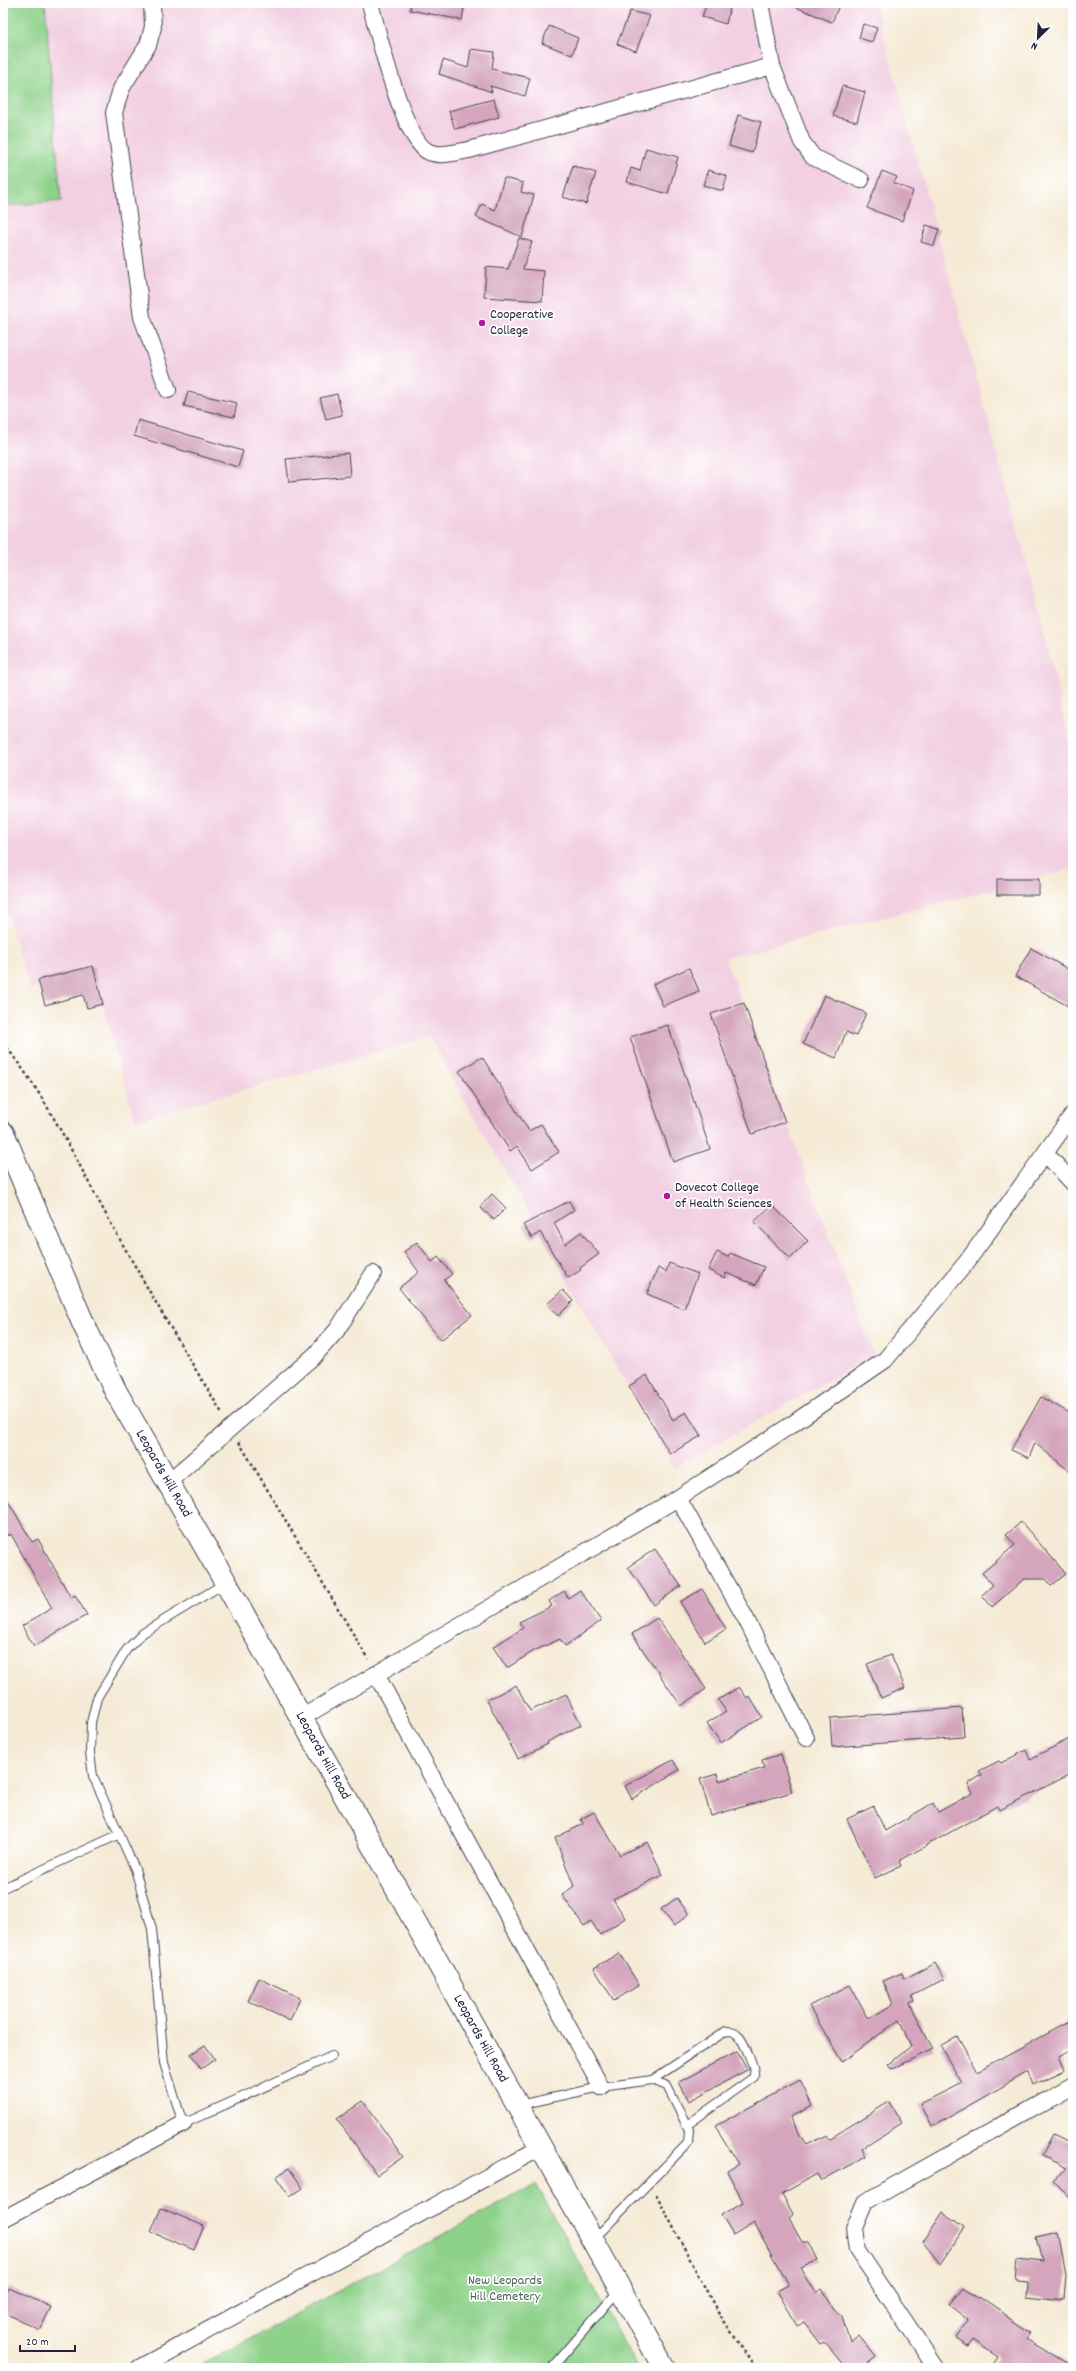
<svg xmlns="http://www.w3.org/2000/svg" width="1076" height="2371" font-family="Dekko,sans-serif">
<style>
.built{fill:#f2cfe1}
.green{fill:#8ed18a;stroke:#587a62}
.building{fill:#d4a5bc}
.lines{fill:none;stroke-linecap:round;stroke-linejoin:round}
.lane-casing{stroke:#424052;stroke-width:10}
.street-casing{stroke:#424052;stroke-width:18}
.secondary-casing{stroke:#424052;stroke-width:24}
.path{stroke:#424052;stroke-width:2.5;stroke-dasharray:3 3;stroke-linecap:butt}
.lane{stroke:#fff;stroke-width:8}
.street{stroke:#fff;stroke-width:16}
.secondary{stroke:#fff;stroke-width:22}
.poi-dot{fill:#b5179e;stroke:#fff;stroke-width:1.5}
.labels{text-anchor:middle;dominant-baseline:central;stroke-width:3.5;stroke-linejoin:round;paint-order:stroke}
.poi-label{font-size:14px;fill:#22223b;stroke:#fff;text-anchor:start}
.street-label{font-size:14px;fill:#22223b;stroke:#fff}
.park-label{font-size:14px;fill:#485f57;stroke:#fff}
</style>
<rect width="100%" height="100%" fill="#fff"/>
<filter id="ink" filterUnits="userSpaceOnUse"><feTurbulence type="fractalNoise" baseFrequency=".025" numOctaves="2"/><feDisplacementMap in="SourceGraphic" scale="8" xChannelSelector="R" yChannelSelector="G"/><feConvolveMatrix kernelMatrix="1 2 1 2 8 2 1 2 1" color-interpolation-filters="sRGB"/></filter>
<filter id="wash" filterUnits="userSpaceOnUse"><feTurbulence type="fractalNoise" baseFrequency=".012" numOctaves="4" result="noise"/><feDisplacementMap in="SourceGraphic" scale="16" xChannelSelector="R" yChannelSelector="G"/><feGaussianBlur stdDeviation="0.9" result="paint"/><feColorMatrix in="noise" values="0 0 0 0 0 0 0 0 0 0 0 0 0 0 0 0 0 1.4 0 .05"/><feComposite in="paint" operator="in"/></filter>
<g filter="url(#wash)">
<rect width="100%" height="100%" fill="#f5ead5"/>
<path class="built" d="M3,3H875L1043,623L1073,760V869L725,958L874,1355L674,1468L429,1037L135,1121L94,973L30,990L3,901Z"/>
<path class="green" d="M3,3H45L61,201L3,206Z
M536,2184L637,2368H196Z"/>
<g id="blocks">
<path class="building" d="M411,3H465L462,20L410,10Z
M707,3H731L726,24L702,17Z
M786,3H840L832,22Z
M630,11L650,16L636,51L617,44Z
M863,24L877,28L872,42L859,38Z
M549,26L578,38L572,55L542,43Z
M471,49L494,52L492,69L530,78L525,96L490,86L492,92L439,74L443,60L468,68Z
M842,86L865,92L857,122L833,116Z
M494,99L499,117L455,129L449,111Z
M738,115L761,122L752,153L729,146Z
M646,148L678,157L668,194L627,182L631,168L640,171Z
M573,166L596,173L586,204L563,197Z
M708,170L727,176L723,191L703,185Z
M882,171L897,177L894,183L913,191L902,221L867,208Z
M504,178L523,183L521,192L534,195L522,237L476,217L482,204L495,210Z
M926,225L939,229L934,246L921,242Z
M519,238L532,242L523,269L544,271L542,301L484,297L486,267L508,269Z
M188,392L237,403L234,417L184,406Z
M337,394L342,415L326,419L320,398Z
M138,420L243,451L238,467L134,436Z
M348,453L350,476L289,482L286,459Z
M997,879H1039V895H997Z
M1031,948L1073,972V1009L1015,976Z
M93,966L103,1004L87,1008L83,995L45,1005L38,980Z
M689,968L699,991L663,1006L653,984Z
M824,995L866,1013L856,1036L846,1032L836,1058L803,1044Z
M744,1003L785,1122L752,1134L711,1014Z
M668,1025L710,1149L673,1162L630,1037Z
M482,1057L529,1131L541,1124L559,1152L532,1169L517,1146L510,1151L459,1071Z
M492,1194L506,1208L494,1220L480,1207Z
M569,1201L574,1210L554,1223L565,1244L581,1232L599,1254L580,1268L581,1270L568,1278L540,1232L532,1238L523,1225Z
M772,1205L808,1241L790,1259L754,1222Z
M417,1242L432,1262L438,1257L452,1274L444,1280L472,1315L441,1340L399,1288L419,1272L404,1252Z
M717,1252L728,1257L730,1253L764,1267L756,1285L726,1273L724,1278L708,1270Z
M669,1263L698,1274L684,1309L647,1294L658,1268L666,1272Z
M563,1290L573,1301L558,1316L547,1304Z
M647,1375L673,1420L686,1412L701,1436L670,1454L629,1386Z
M1041,1397L1073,1415V1474L1035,1443L1029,1458L1011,1450Z
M3,1492L32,1542L38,1539L71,1598L75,1595L87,1615L34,1646L22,1626L52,1608L11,1534L8,1536L3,1527Z
M1021,1522L1066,1574L1051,1586L1045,1579H1024L992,1607L982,1595L993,1585L982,1573L1015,1545L1006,1535Z
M655,1549L681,1586L654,1605L628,1567Z
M702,1589L726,1629L705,1642L680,1602Z
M580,1590L601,1621L565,1646L560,1639L534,1651L507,1668L493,1647L523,1628L519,1622L552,1606L549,1601L564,1591L568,1598Z
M657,1618L706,1689L681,1706L632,1634Z
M891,1655L905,1688L881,1698L867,1664Z
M516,1685L530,1711L566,1694L581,1725L547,1742L548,1744L518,1759L487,1700Z
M739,1687L747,1698L749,1696L762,1717L721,1743L707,1723L726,1711L718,1700Z
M962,1708L964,1737L832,1747L830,1718Z
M1073,1737V1773L999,1810L997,1806L899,1861L901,1866L875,1878L847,1819L874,1806L885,1831L933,1803L938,1812L973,1793L968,1784L982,1775L979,1771L999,1761L1001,1763L1026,1750L1030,1759Z
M781,1754L792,1792L711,1816L700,1779L717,1774L719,1781L764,1768L762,1760Z
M673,1760L679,1770L632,1799L625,1786Z
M594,1812L620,1855L647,1842L663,1875L613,1899L625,1918L600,1935L591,1921L584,1926L562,1895L574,1886L555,1838L583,1824L581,1819Z
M677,1898L689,1914L674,1926L661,1909Z
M619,1953L639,1985L614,2001L594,1968Z
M935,1963L944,1979L912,1996L914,2001L910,2003L933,2049L891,2069L888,2065L911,2046L899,2020L842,2062L809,2006L850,1985L869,2019L893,2004L883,1981L902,1973L904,1979Z
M259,1978L300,1998L290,2021L248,2001Z
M1068,2022L1073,2030V2048L1059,2056L1065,2070L1033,2085L1028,2072L931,2127L920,2104L962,2083L940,2046L957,2036L977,2071Z
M205,2045L215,2059L201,2069L191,2054Z
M737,2051L747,2070L689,2101L679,2082Z
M800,2080L812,2106L790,2117L806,2145L826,2135L829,2139L889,2102L902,2123L862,2148L866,2156L821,2181L817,2174L782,2194L793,2214L789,2219L802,2242H809L818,2260L801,2268L816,2293L822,2289L834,2309L842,2316L850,2343L859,2336L876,2357L862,2368H846L824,2342L820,2344L804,2323L798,2326L777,2291L788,2285L754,2222L733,2235L721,2215L743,2202L727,2171L739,2164L715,2126Z
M363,2101L403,2157L377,2175L337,2119Z
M1053,2134L1073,2144V2199L1053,2183L1067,2167L1042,2155Z
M289,2168L303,2188L290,2197L276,2177Z
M161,2208L204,2226L194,2250L151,2232Z
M943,2212L965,2227L940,2264L923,2242Z
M1058,2232L1066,2274L1064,2300L1027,2296L1028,2281L1015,2280L1017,2259L1042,2262L1036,2237Z
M964,2287L1031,2332L1027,2338L1073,2366V2368H991L998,2357L973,2340L968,2347L955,2338L969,2319L950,2304Z
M9,2288L51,2307L40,2330L3,2312V2301Z"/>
</g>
</g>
<g filter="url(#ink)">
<use href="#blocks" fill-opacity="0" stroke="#424052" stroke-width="1"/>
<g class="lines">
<defs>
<path id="lane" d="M225,1583L143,1633L127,1649L97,1698L91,1723L90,1753L93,1776L135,1869L152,1929L164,2063L183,2124L332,2056
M3,1888L120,1834
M652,2080L726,2031C731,2031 735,2031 738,2035C744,2042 756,2069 754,2077L687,2125
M519,2105L601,2087L652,2080L667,2086L689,2130L688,2143L593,2240
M552,2368L619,2290"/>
<path id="street" d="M152,3L153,27L148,45L121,89L114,113L142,317L168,390
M370,3C378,32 403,141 429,152C441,157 456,152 469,150L772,66
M760,3L772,66L802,142L813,157L861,180
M1046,1154L1073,1183
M167,1483L315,1355L337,1330L373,1274
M678,1498L746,1619L806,1738
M376,1674L601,2087
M301,1718L678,1498L791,1425L885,1360L966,1263L1073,1114
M3,2219L183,2124
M139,2368L540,2148
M936,2368L857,2250L854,2228L865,2202L1073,2085"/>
<g id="secondary">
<path id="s1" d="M3,1133L83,1323L116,1392L226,1583L664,2368"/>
</g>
</defs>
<use href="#lane" class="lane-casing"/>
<use href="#street" class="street-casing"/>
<use href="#secondary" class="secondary-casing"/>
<path class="path" d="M3,1043C44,1093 72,1152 103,1209C141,1278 181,1346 222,1413
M239,1442L368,1659
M656,2194L715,2307L755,2368"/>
<use href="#lane" class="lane"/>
<use href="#street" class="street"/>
<use href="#secondary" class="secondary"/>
</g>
</g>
<g class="poi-dot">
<circle cx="482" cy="323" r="4"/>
<circle cx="667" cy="1196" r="4"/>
</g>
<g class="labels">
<g class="poi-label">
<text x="490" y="315">Cooperative<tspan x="490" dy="16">College</tspan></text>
<text x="675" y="1188">Dovecot College<tspan x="675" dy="16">of Health Sciences</tspan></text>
</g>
<g class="street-label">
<text stroke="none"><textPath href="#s1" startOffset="377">Leopards Hill Road</textPath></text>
<text stroke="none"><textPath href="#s1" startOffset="701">Leopards Hill Road</textPath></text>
<text stroke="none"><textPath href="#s1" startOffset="1025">Leopards Hill Road</textPath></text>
</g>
<g class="park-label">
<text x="505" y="2281">New Leopards<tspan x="505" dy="16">Hill Cemetery</tspan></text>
</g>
</g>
<rect width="1076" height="2371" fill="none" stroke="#fff" stroke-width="16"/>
<g transform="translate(1038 38) rotate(204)" stroke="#ffffff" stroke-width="3" paint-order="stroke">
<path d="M0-3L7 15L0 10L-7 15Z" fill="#22223b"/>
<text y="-6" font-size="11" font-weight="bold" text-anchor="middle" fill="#22223b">N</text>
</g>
<path d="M20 2345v6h55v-6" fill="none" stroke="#22223b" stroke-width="2"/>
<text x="26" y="2345" font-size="12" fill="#22223b" stroke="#ffffff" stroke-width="3" paint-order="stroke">20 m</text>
</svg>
